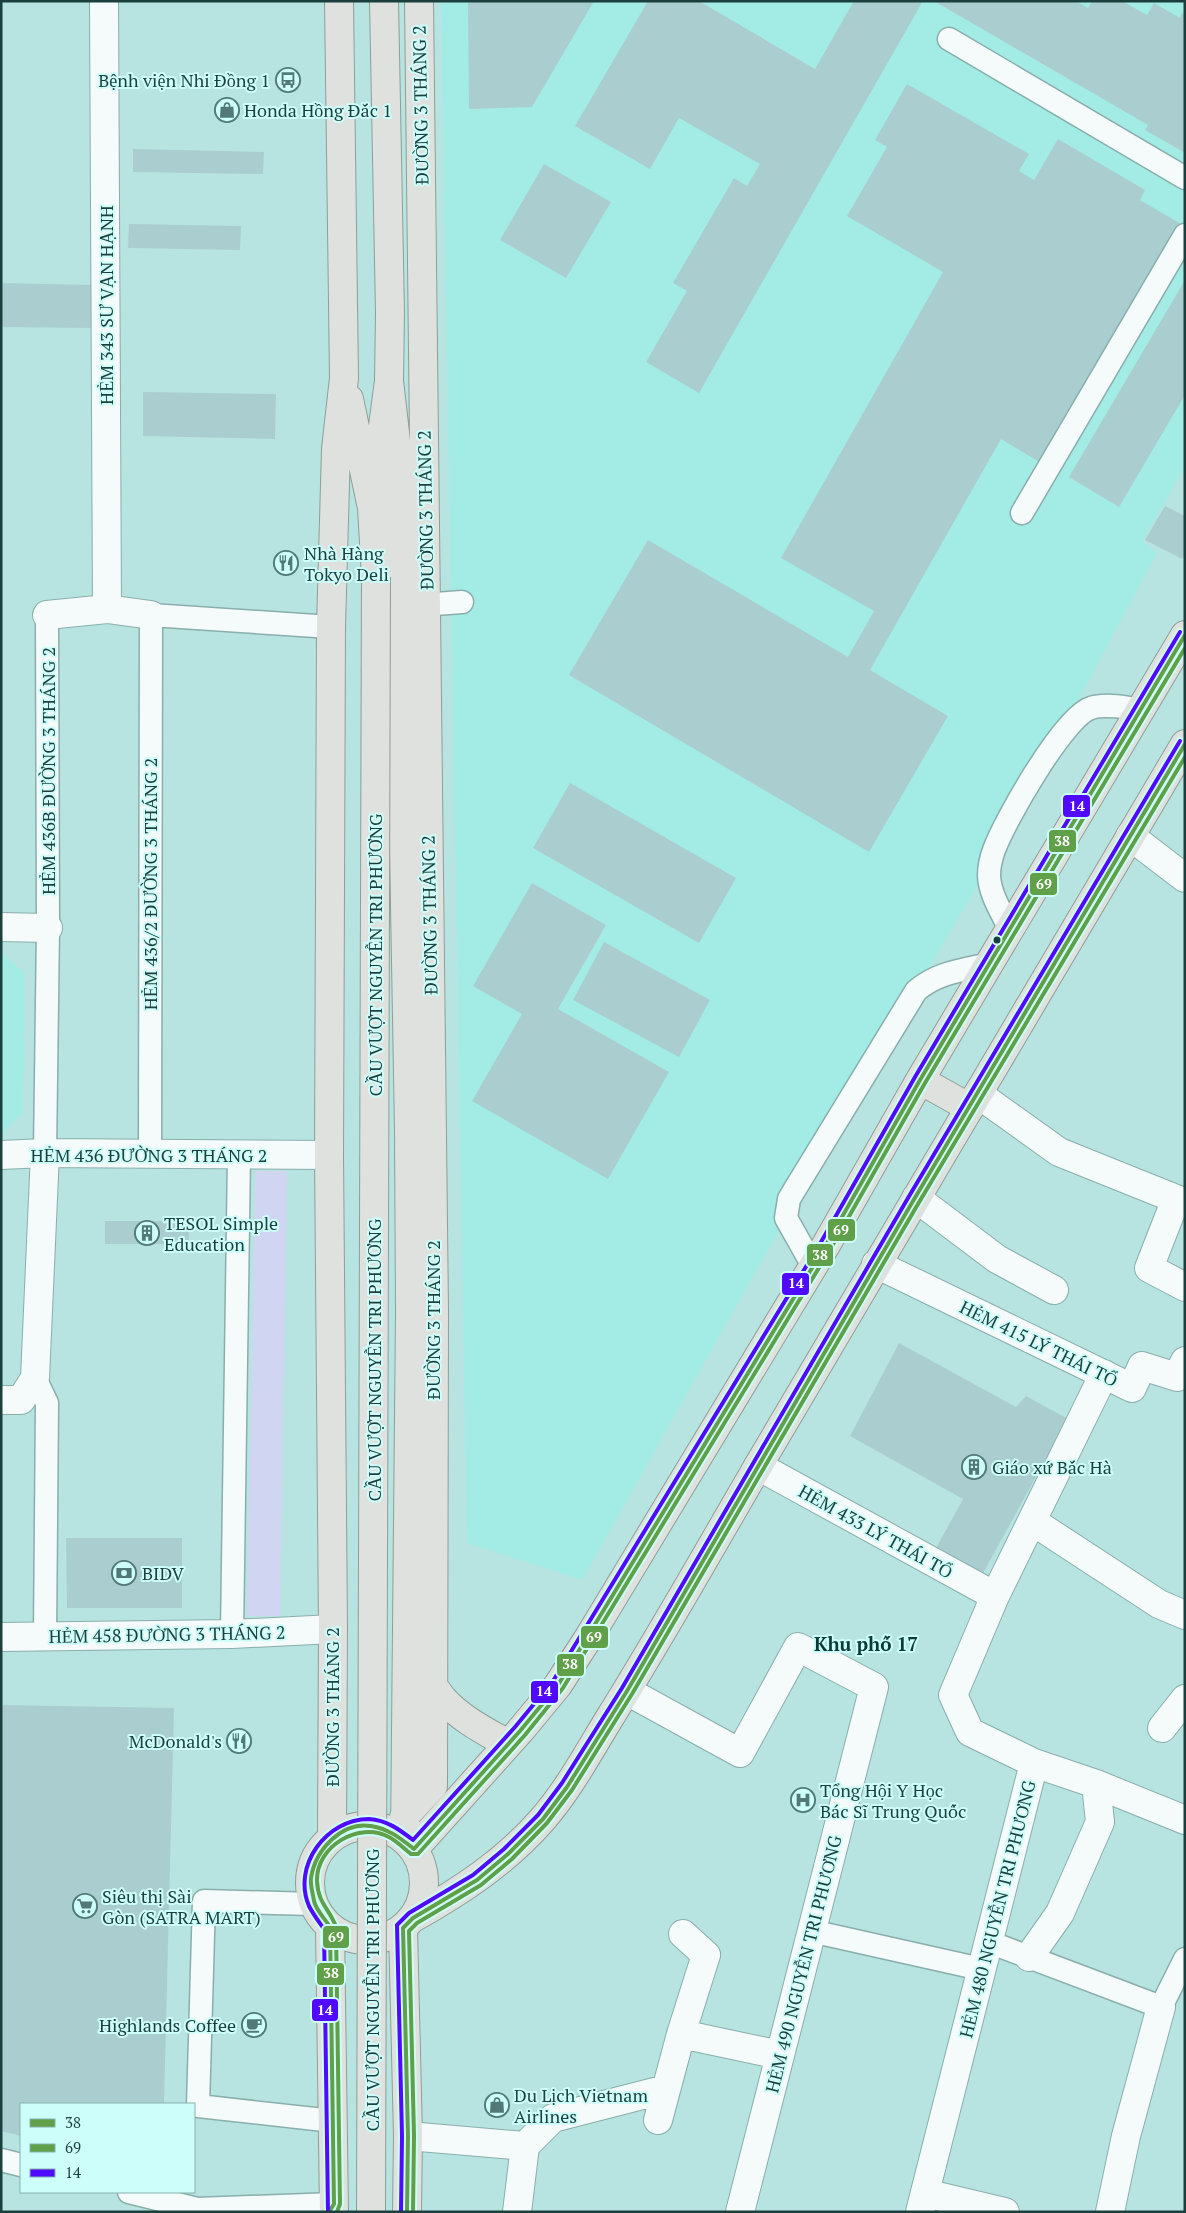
<svg xmlns="http://www.w3.org/2000/svg" width="1186" height="2213" font-family="'PT Serif',serif">
<style>
.built{fill:#a2ece5}
.green{fill:#d0d5f1}
.building{fill:#aacecf}
.lines{fill:none;stroke-linecap:round;stroke-linejoin:round}
.lane-casing{stroke:#89aeac;stroke-width:25}
.street-casing{stroke:#89aeac;stroke-width:30}
.primary-casing{stroke:#8e9f96;stroke-width:30}
.lane{stroke:#f4fbfa;stroke-width:22}
.street{stroke:#f4fbfa;stroke-width:28}
.primary{stroke:#dee1dd;stroke-width:28}
.primary-bridge-casing{stroke:#8e9f96;stroke-width:30;stroke-linecap:butt}
.primary-bridge{stroke:#dee1dd;stroke-width:28}
.bus-1-casing{stroke:#cefefa;stroke-width:8}
.bus-2-casing{stroke:#cefefa;stroke-width:8}
.bus-3-casing{stroke:#cefefa;stroke-width:8}
.bus-1{stroke:#5fa049;stroke-width:4}
.bus-2{stroke:#5fa049;stroke-width:4}
.bus-3{stroke:#4f0aff;stroke-width:4}
.bus-dot{fill:#1b3f3c;stroke:#cefefa;stroke-width:2}
.labels{text-anchor:middle;dominant-baseline:central;stroke-width:4;stroke-linejoin:round;paint-order:stroke}
.poi-label{font-size:18px;fill:#1b3f3c;stroke:#cefefa;text-anchor:start}
.street-label{font-size:18px;fill:#1b3f3c;stroke:#cefefa}
.neighbourhood-label{font-size:19px;font-weight:bold;fill:#0b3b38;stroke:#cefefa}
.line-badge{stroke:#cefefa;stroke-width:2}
.badge-label{font-size:14px;text-anchor:middle;font-weight:bold;fill:#fff}
</style>
<rect width="100%" height="100%" fill="#b7e4e1"/>
<path class="built" d="M441,1H1185V467L1142,541L1157,553L990,864L877,1056L582,1580L467,1543Z
M1,952L24,973L23,1112L4,1132L1,1133Z"/>
<path class="green" d="M255,1171H287L280,1616H247Z"/>
<path class="building" d="M468,1H594L532,107L469,109Z
M648,1H699L815,69L854,1H923L699,393L646,362L687,291L673,283L734,178L747,186L760,164L679,118L650,169L575,126Z
M934,1H1076L1088,8L1092,1H1122L1147,15L1154,3L1180,18L1182,13L1185,15V153L1145,130L1148,125Z
M907,84L1029,154L1019,171L1034,180L1058,139L1145,190L1140,200L1181,224L1041,463L1001,439L870,670L948,716L869,852L569,675L648,540L848,657L874,611L781,558L943,272L847,216L887,147L875,140Z
M133,149L264,152L263,174L133,172Z
M544,164L611,202L566,278L500,240Z
M129,224L241,226L240,250L128,248Z
M1185,280V395L1119,507L1069,477Z
M1,283L94,285L92,328L1,327Z
M143,392L276,394L275,439L143,436Z
M1165,506L1185,516V554L1182,559L1145,540Z
M570,783L736,878L699,943L533,848Z
M532,883L606,925L558,1009L669,1072L608,1179L472,1101L522,1014L473,986Z
M604,942L710,1000L679,1057L573,1000Z
M105,1221H189V1244H105Z
M899,1343L1016,1407L1026,1396L1068,1419L982,1575L935,1550L963,1499L850,1436Z
M66,1538H182V1608H67Z
M1,1705L174,1708L164,2104H21V2136L1,2131Z"/>
<g class="lines">
<defs>
<path id="lane" d="M949,39L1185,178
M1022,513L1185,235
M409,606L462,602
M1010,929C1002,913 990,895 989,876C989,868 991,858 994,850C1004,822 1064,716 1091,708C1106,703 1125,708 1140,709
M45,1153L48,928L47,615
M150,1154L151,615L331,627
M813,1266L786,1218L789,1199L795,1189L916,991C936,973 963,970 989,964
M35,1378L47,1403L45,1636
M232,1634L239,1155
M313,1904L204,1901L198,2106L333,2121
M811,1931L981,1969
M989,1942L1161,2007L1185,1959
M1,2160L21,2165
M129,2192L197,2209L334,2204"/>
<path id="street" d="M104,1L107,609
M47,615L107,609L151,615
M1130,836L1185,878
M1,927L48,928
M978,1094L1059,1152L1176,1199L1149,1268L1185,1287
M1,1155L45,1153L329,1155
M916,1198L997,1259L1054,1290
M876,1264L1132,1388L1142,1366L1177,1377L1185,1361
M1,1400H21L35,1378L45,1153
M758,1466L995,1596
M1032,1521L1159,1604L1185,1615
M1,1637L232,1634L333,1629
M627,1691L740,1753L798,1647L874,1687L740,2212
M1162,1728L1185,1699
M1034,1763L970,1732L953,1695L995,1596L1104,1374
M1029,1957L1060,1913L1100,1822L1096,1784
M681,2034L780,2055
M658,2120L681,2034L706,1955L683,1934
M408,2136L525,2146L553,2118L666,2089
M925,2193L1005,2212
M517,2212L525,2146
M920,2212L1034,1763L1096,1784L1185,1820
M1110,2212L1126,2136L1161,2007"/>
<path id="primary" d="M389,381L397,450L409,1131L410,1313L405,1838
M349,399L372,508L376,577
M372,508L389,381L390,313L384,1
M920,1080L970,1108
M428,1680C434,1686 438,1693 443,1699C461,1719 485,1731 508,1744
M404,1817L433,1786L434,1311L419,1
M310 1883a57 57 0 1 1 114 0a57 57 0 1 1-114 0Z
M332,1837L333,1629L329,1155L331,627L336,449L344,378L339,1
M414,1849L520,1731L558,1685L589,1637L826,1245L920,1080L1185,635
M413,1918C461,1891 505,1862 542,1820C569,1789 588,1753 609,1719C662,1634 711,1547 761,1461C901,1222 1044,983 1185,744
M330,1927L334,2212
M403,1928L408,2136L407,2212"/>
</defs>
<use href="#lane" class="lane-casing"/>
<use href="#street" class="street-casing"/>
<use href="#primary" class="primary-casing"/>
<use href="#lane" class="lane"/>
<use href="#street" class="street"/>
<use href="#primary" class="primary"/>
<defs>
<path id="primary-bridge" d="M371,2212L376,577"/>
</defs>
<use href="#primary-bridge" class="primary-bridge-casing"/>
<use href="#primary-bridge" class="primary-bridge"/>
<defs>
<path id="bus-1" d="M329,2212L334,2204L330,1927C325,1919 316,1910 314,1901C313,1894 310,1885 311,1878C315,1851 341,1821 371,1826C389,1829 400,1838 414,1849L520,1731L558,1685L826,1245L920,1080L1185,635
M407,2212L408,2136L403,1928L413,1918L477,1880L508,1854L543,1819L567,1787L627,1691L913,1201L1185,744"/>
<path id="bus-2" d="M337,2212L340,2204L336,1927C330,1909 318,1904 317,1881C316,1846 359,1821 389,1837C397,1841 404,1849 411,1854H418L525,1735L563,1688L831,1248L925,1083L1185,648
M413,2212L414,2136L409,1931L417,1923L481,1885L512,1859L547,1823L572,1790L632,1694L918,1204L1185,757"/>
<path id="bus-3" d="M328,2212L324,1929C319,1922 313,1914 309,1906C292,1866 326,1819 369,1819C387,1820 400,1830 413,1840L515,1727L553,1681L821,1242L915,1077L1180,632
M401,2212L402,2136L397,1925L409,1913L473,1875L504,1849L538,1815L562,1783L622,1688L908,1198L1180,741"/>
</defs>
<use href="#bus-1" class="bus-1-casing"/>
<use href="#bus-2" class="bus-2-casing"/>
<use href="#bus-3" class="bus-3-casing"/>
<use href="#bus-1" class="bus-1"/>
<use href="#bus-2" class="bus-2"/>
<use href="#bus-3" class="bus-3"/>
</g>
<defs>
<symbol id="bus-ring" viewBox="-11 -11 22 22"><circle r="9.5" fill="#cefefa" stroke="#527976" stroke-width="1.5"/><path d="M-5-6H5V4H4V6H2V4H-2V6H-4V4H-5ZM-3.5-4V0h7V-4ZM-3.5 1.2v1.5H-2V1.2ZM2 1.2v1.5H3.5V1.2Z" fill="#527976"/></symbol>
<symbol id="shop-ring" viewBox="-11 -11 22 22"><circle r="9.5" fill="#cefefa" stroke="#527976" stroke-width="1.5"/><path d="M-5-2.5h2.3a2.7 3.5 0 0 1 5.4 0H5L5.5 6h-11ZM-1.5-2.5h3a1.5 2.3 0 0 0-3 0Z" fill="#527976"/></symbol>
<symbol id="restaurant-ring" viewBox="-11 -11 22 22"><circle r="9.5" fill="#cefefa" stroke="#527976" stroke-width="1.5"/><path d="M-5-6h1v4h1v-4h1v4h1v-4h1v5L-1.5 .5V6h-2V.5L-5-1ZM5-6V6H3V1.5H1.5Q1.5-4 5-6Z" fill="#527976"/></symbol>
<symbol id="building-ring" viewBox="-11 -11 22 22"><circle r="9.5" fill="#cefefa" stroke="#527976" stroke-width="1.5"/><path d="M-4-6H4V6H1V3H-1V6H-4ZM-2.5-4.3h1.7v1.8h-1.7ZM.8-4.3h1.7v1.8H.8ZM-2.5-1h1.7V.8h-1.7ZM.8-1h1.7V.8H.8Z" fill="#527976"/></symbol>
<symbol id="bank-ring" viewBox="-11 -11 22 22"><circle r="9.5" fill="#cefefa" stroke="#527976" stroke-width="1.5"/><path d="M-6-4H6V4H-6ZM0-2.3a2.3 2.3 0 1 0 0 4.6a2.3 2.3 0 1 0 0-4.6Z" fill="#527976"/></symbol>
<symbol id="hospital-ring" viewBox="-11 -11 22 22"><circle r="9.5" fill="#cefefa" stroke="#527976" stroke-width="1.5"/><path d="M-5-5h3v3.5h4V-5h3V5h-3V1.5h-4V5h-3Z" fill="#527976"/></symbol>
<symbol id="supermarket-ring" viewBox="-11 -11 22 22"><circle r="9.5" fill="#cefefa" stroke="#527976" stroke-width="1.5"/><path d="M-6-5.5h2.5l.6 2H6L4.5 2H-2.5L-4.4-4H-6ZM-1.5 3.2a1.3 1.3 0 1 0 .1 0ZM3 3.2a1.3 1.3 0 1 0 .1 0Z" fill="#527976"/></symbol>
<symbol id="cafe-ring" viewBox="-11 -11 22 22"><circle r="9.5" fill="#cefefa" stroke="#527976" stroke-width="1.5"/><path d="M-5.5-4.5H6V0H3Q3 3.5 0 3.5H-2.5Q-5.5 3.5-5.5 0ZM3-3.2v2h1.7v-2ZM-6 4.5H4V6H-6Z" fill="#527976"/></symbol>
</defs>
<g fill-rule="evenodd">
<use href="#bus-ring" x="274" y="66" width="28" height="28"/>
<use href="#shop-ring" x="213" y="96" width="28" height="28"/>
<use href="#restaurant-ring" x="272" y="549" width="28" height="28"/>
<use href="#building-ring" x="133" y="1219" width="28" height="28"/>
<use href="#building-ring" x="960" y="1453" width="28" height="28"/>
<use href="#bank-ring" x="110" y="1559" width="28" height="28"/>
<use href="#restaurant-ring" x="225" y="1727" width="28" height="28"/>
<use href="#hospital-ring" x="789" y="1786" width="28" height="28"/>
<use href="#supermarket-ring" x="71" y="1892" width="28" height="28"/>
<use href="#cafe-ring" x="240" y="2011" width="28" height="28"/>
<use href="#shop-ring" x="483" y="2091" width="28" height="28"/>
</g>
<circle class="bus-dot" cx="997" cy="940" r="4.5"/>
<g class="labels">
<g class="poi-label">
<text x="270" y="80" text-anchor="end">Bệnh viện Nhi Đồng 1</text>
<text x="244" y="110">Honda Hồng Đắc 1</text>
<text x="304" y="553">Nhà Hàng<tspan x="304" dy="21">Tokyo Deli</tspan></text>
<text x="164" y="1223">TESOL Simple<tspan x="164" dy="21">Education</tspan></text>
<text x="992" y="1467">Giáo xứ Bắc Hà</text>
<text x="142" y="1573">BIDV</text>
<text x="222" y="1741" text-anchor="end">McDonald's</text>
<text x="820" y="1790">Tổng Hội Y Học<tspan x="820" dy="21">Bác Sĩ Trung Quốc</tspan></text>
<text x="102" y="1896">Siêu thị Sài<tspan x="102" dy="21">Gòn (SATRA MART)</tspan></text>
<text x="236" y="2025" text-anchor="end">Highlands Coffee</text>
<text x="514" y="2095">Du Lịch Vietnam<tspan x="514" dy="21">Airlines</tspan></text>
</g>
<g class="street-label">
<text transform="translate(420 105) rotate(-91)">ĐƯỜNG 3 THÁNG 2</text>
<text transform="translate(106 305) rotate(-90)">HẺM 343 SƯ VẠN HẠNH</text>
<text transform="translate(425 510) rotate(-91)">ĐƯỜNG 3 THÁNG 2</text>
<text transform="translate(48 771) rotate(-90)">HẺM 436B ĐƯỜNG 3 THÁNG 2</text>
<text transform="translate(150 884) rotate(-90)">HẺM 436/2 ĐƯỜNG 3 THÁNG 2</text>
<text transform="translate(429 915) rotate(-91)">ĐƯỜNG 3 THÁNG 2</text>
<text transform="translate(375 955) rotate(-90)">CẦU VƯỢT NGUYỄN TRI PHƯƠNG</text>
<text x="149" y="1155">HẺM 436 ĐƯỜNG 3 THÁNG 2</text>
<text transform="translate(433 1320) rotate(-90)">ĐƯỜNG 3 THÁNG 2</text>
<text transform="translate(1039 1343) rotate(26)">HẺM 415 LÝ THÁI TỔ</text>
<text transform="translate(374 1360) rotate(-90)">CẦU VƯỢT NGUYỄN TRI PHƯƠNG</text>
<text transform="translate(876 1531) rotate(29)">HẺM 433 LÝ THÁI TỔ</text>
<text transform="translate(167 1634) rotate(-1)">HẺM 458 ĐƯỜNG 3 THÁNG 2</text>
<text transform="translate(332 1707) rotate(-90)">ĐƯỜNG 3 THÁNG 2</text>
<text transform="translate(997 1909) rotate(-76)">HẺM 480 NGUYỄN TRI PHƯƠNG</text>
<text transform="translate(803 1964) rotate(-76)">HẺM 490 NGUYỄN TRI PHƯƠNG</text>
<text transform="translate(372 1990) rotate(-90)">CẦU VƯỢT NGUYỄN TRI PHƯƠNG</text>
</g>
<g class="neighbourhood-label">
<text x="866" y="1643">Khu phố 17</text>
</g>
</g>
<g class="line-badge">
<rect x="1062" y="794" width="29" height="24" rx="5" fill="#4f0aff"/>
<rect x="1048" y="829" width="29" height="24" rx="5" fill="#5fa049"/>
<rect x="1029" y="872" width="29" height="24" rx="5" fill="#5fa049"/>
<rect x="827" y="1218" width="29" height="24" rx="5" fill="#5fa049"/>
<rect x="806" y="1243" width="28" height="24" rx="5" fill="#5fa049"/>
<rect x="781" y="1272" width="29" height="24" rx="5" fill="#4f0aff"/>
<rect x="580" y="1625" width="29" height="24" rx="5" fill="#5fa049"/>
<rect x="556" y="1653" width="29" height="24" rx="5" fill="#5fa049"/>
<rect x="530" y="1680" width="29" height="24" rx="5" fill="#4f0aff"/>
<rect x="322" y="1925" width="28" height="24" rx="5" fill="#5fa049"/>
<rect x="316" y="1962" width="29" height="24" rx="5" fill="#5fa049"/>
<rect x="311" y="1998" width="28" height="24" rx="5" fill="#4f0aff"/>
</g>
<g class="badge-label">
<text x="1077" y="811">14</text>
<text x="1062" y="846">38</text>
<text x="1044" y="889">69</text>
<text x="841" y="1235">69</text>
<text x="820" y="1260">38</text>
<text x="796" y="1288">14</text>
<text x="594" y="1642">69</text>
<text x="570" y="1669">38</text>
<text x="544" y="1696">14</text>
<text x="336" y="1942">69</text>
<text x="331" y="1978">38</text>
<text x="325" y="2015">14</text>
</g>
<rect width="1186" height="2213" fill="none" stroke="#1b3f3c" stroke-width="5"/>
<rect x="20" y="2103" width="175" height="90" fill="#cefefa" stroke="#86b2ae"/>
<rect x="30" y="2119" width="25" height="8" fill="#5fa049" stroke="#86b2ae"/>
<text x="65" y="2128" font-size="15" fill="#1b3f3c">38</text>
<rect x="30" y="2144" width="25" height="8" fill="#5fa049" stroke="#86b2ae"/>
<text x="65" y="2153" font-size="15" fill="#1b3f3c">69</text>
<rect x="30" y="2169" width="25" height="8" fill="#4f0aff" stroke="#86b2ae"/>
<text x="65" y="2178" font-size="15" fill="#1b3f3c">14</text>
</svg>
